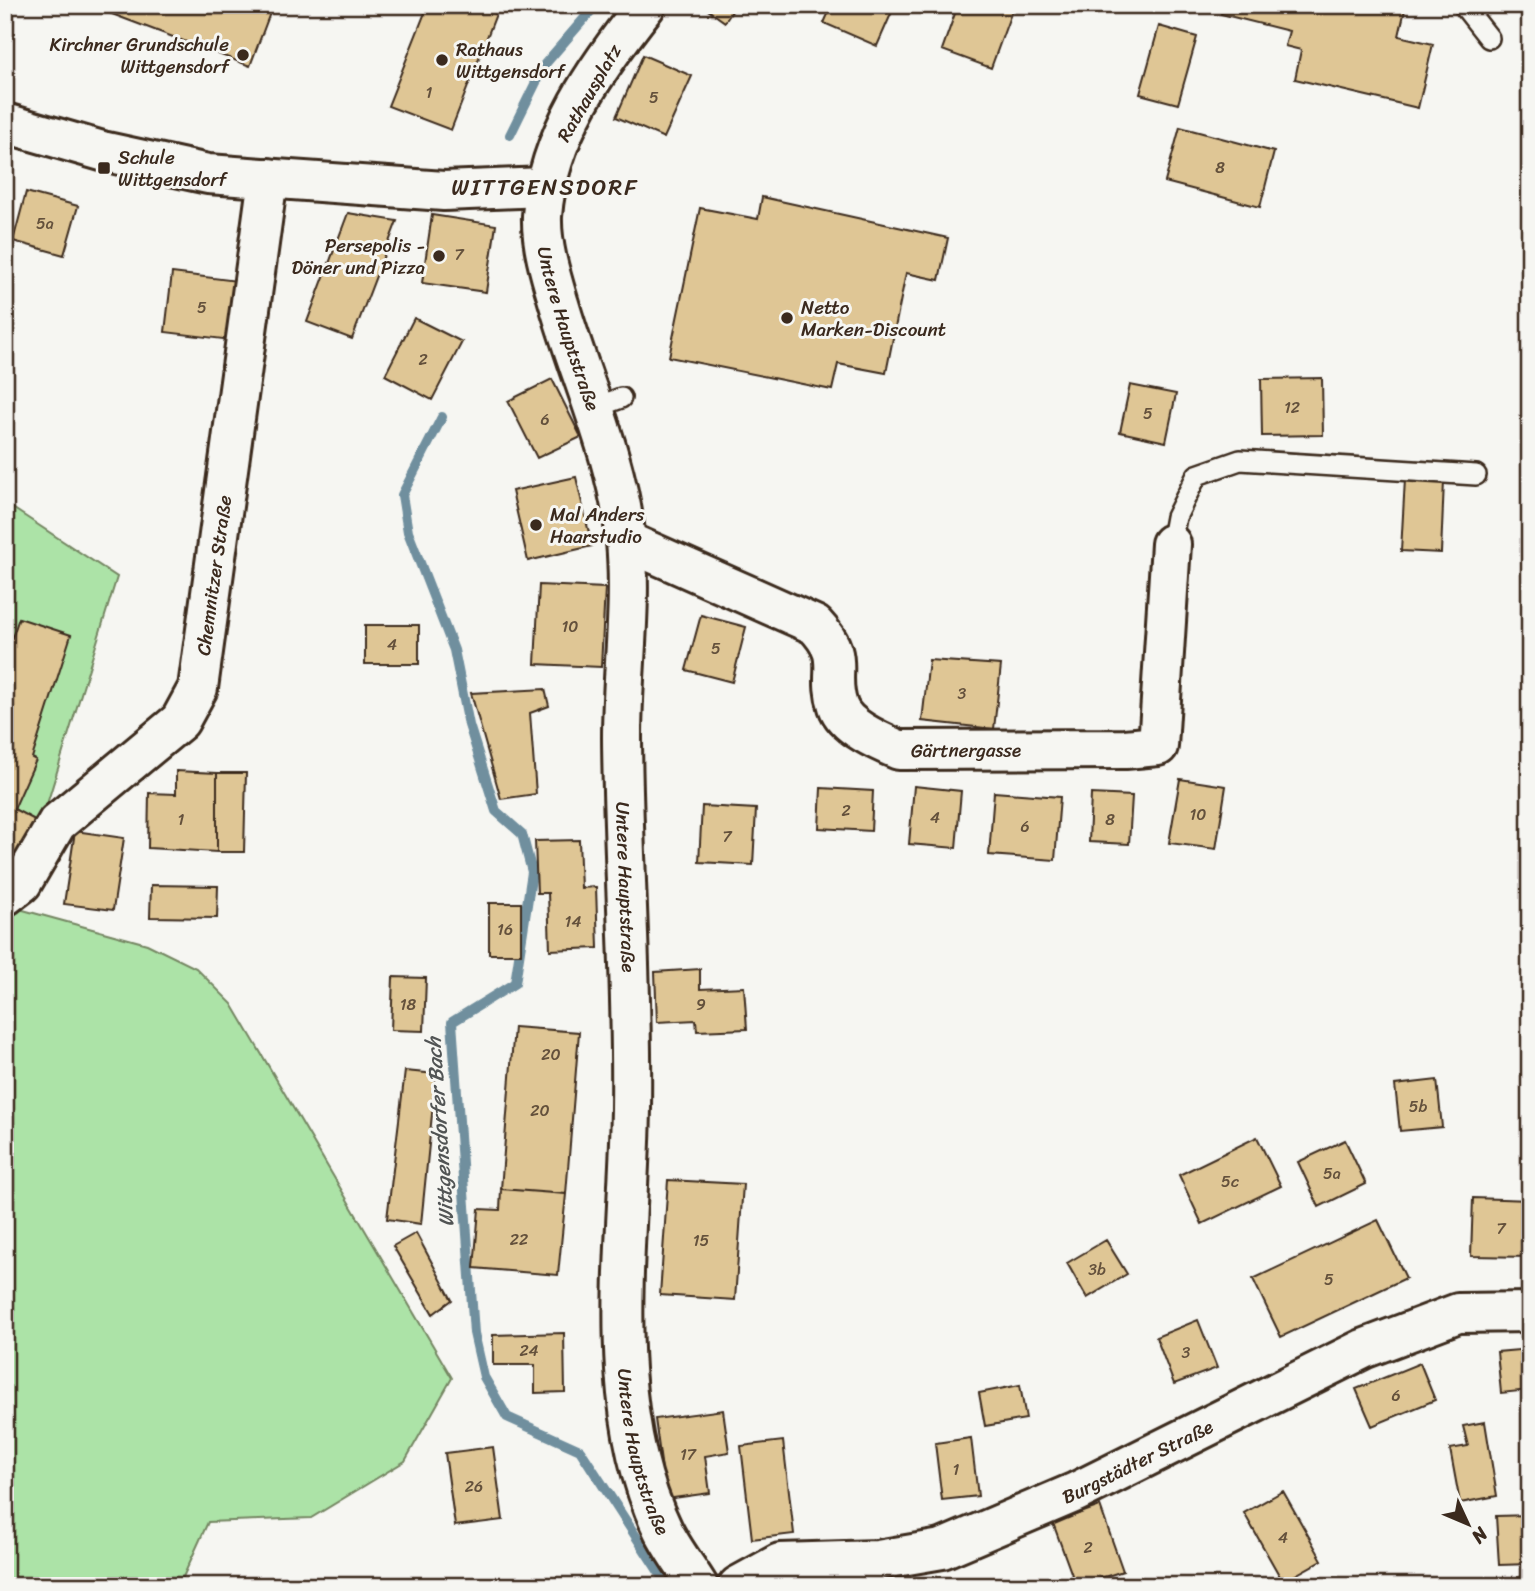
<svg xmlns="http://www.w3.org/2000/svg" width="1535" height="1591" font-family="Sriracha,sans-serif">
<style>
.green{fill:#ace3a7;stroke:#748662;stroke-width:2}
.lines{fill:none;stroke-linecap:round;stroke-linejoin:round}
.stream{stroke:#708f9e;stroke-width:10}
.building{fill:#dfc695;stroke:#3b2a1e;stroke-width:2}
.lane-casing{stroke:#3b2a1e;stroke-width:24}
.street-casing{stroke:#3b2a1e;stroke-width:44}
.secondary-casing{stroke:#3b2a1e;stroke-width:44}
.lane{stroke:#f6f6f2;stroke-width:19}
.street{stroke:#f6f6f2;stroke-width:38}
.secondary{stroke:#f6f6f2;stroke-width:38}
.poi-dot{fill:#3b2a1e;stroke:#f6f6f2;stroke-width:2.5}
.labels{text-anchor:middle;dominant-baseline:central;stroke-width:6;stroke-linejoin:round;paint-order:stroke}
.number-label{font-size:16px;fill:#64513c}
.poi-label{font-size:19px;fill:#3b2a1e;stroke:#f6f6f2;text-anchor:start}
.street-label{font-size:19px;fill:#3b2a1e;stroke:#f6f6f2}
.water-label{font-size:21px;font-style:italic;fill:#515454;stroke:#f6f6f2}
.quarter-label{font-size:23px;letter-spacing:2px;fill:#3b2a1e;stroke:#f6f6f2}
</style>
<rect width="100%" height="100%" fill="#f6f6f2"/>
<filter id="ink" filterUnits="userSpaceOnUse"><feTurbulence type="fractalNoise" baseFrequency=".0143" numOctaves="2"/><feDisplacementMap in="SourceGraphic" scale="14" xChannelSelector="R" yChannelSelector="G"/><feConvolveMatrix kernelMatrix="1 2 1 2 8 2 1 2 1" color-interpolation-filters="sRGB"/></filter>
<g filter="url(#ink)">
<path class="green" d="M5,503L117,577L31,856L5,884Z
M12,907L147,944L196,968L232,1004L452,1378L405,1461L311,1518L208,1522L179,1586H5V921Z"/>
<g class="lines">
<path class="stream" d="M510,135L545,64L596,5
M442,417L402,495L408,532L454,650L469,725L496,811L522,834L532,872L515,983L452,1022L474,1333L484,1377L507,1417L580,1450L668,1586"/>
</g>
<path class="building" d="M88,5H273L250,66Z
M428,5H473L496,14L451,130L388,106Z
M701,5H736L725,22Z
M832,5H895L877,46L824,23Z
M958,5H1014L991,68L942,50Z
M1223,5H1406L1399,36L1433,44L1418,108L1295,79L1301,50L1285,46L1289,31L1221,14Z
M1159,26L1197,37L1178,104L1140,94Z
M1530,45V80L1521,77Z
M643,55L692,76L664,138L616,117Z
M1180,127L1274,152L1260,207L1165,182Z
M26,192L78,206L64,255L13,241Z
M762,197L948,238L939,280L906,273L886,373L838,364L832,390L669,357L700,208L758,219Z
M348,213L397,221L352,339L307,322Z
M432,215L496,225L486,292L422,283Z
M172,273L238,281L231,340L165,332Z
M414,318L462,342L432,400L385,375Z
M1322,378L1323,435L1262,436L1261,379Z
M552,379L581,437L537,458L508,401Z
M1130,385L1176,394L1166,442L1120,432Z
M576,477L592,546L528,561L512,491Z
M1405,479L1444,481L1441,553L1401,551Z
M539,585L605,588L601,667L535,664Z
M701,615L746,627L732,682L686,670Z
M19,618L71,635L32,758L36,760L14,809L35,820L5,875V658Z
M365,625H419V664H365Z
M929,660L1001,665L994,729L922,721Z
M545,689L549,706L530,713L536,794L501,799L471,693Z
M176,771L217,773V852L148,848L149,793L176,794Z
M217,773H246L244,852H217Z
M1180,779L1226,786L1216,849L1169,843Z
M914,786L961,791L956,848L909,844Z
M821,788L873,791L871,831L819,828Z
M994,792L1060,797L1055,860L989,855Z
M1091,794L1132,796L1129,844L1089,842Z
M702,806L756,809L753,865L699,862Z
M75,831L124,838L113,910L64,904Z
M579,840L581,888L596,887L598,948L550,950L548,893H537L535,841Z
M151,885L218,886L217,918L150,917Z
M489,903H521V954H489Z
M700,969V989L744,987L747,1029L697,1031L696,1020L657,1022L655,972Z
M393,977L426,978L424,1031L391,1030Z
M514,1027L579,1032L566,1194L501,1189Z
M405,1071L436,1074L421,1224L387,1219Z
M1437,1080L1442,1127L1400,1131L1395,1085Z
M1257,1137L1281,1186L1202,1224L1179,1175Z
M1345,1140L1366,1184L1319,1207L1298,1162Z
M668,1180L743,1184L735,1300L660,1295Z
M501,1189L566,1194L558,1275L474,1268L479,1209L500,1210Z
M1473,1198L1530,1200V1257L1471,1256Z
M1378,1220L1406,1278L1281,1337L1253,1279Z
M416,1233L452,1300L433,1314L393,1246Z
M1106,1240L1127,1274L1087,1298L1067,1263Z
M1198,1320L1217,1368L1174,1384L1156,1337Z
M564,1333L565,1392L535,1393V1365H493V1335Z
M1530,1349V1402L1529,1390L1501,1393L1497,1352Z
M1420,1363L1435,1400L1372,1426L1356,1389Z
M1020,1385L1026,1419L985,1426L979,1393Z
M723,1410L729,1452L705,1456L710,1493L666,1499L655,1419Z
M1485,1422L1497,1496L1460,1503L1450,1449L1468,1446L1463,1426Z
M971,1438L978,1496L942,1500L935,1443Z
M783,1441L794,1534L752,1539L741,1446Z
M493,1447L503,1520L455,1526L445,1453Z
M1283,1491L1322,1560L1283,1582L1244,1513Z
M1100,1506L1123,1571L1076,1586L1053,1523Z
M1530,1515V1564L1499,1565L1496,1516Z"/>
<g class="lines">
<defs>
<path id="lane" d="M1463,5L1489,38
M594,408L621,398
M1171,544L1176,517L1197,475L1240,460L1476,475"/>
<g id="street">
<path id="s1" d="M626,541L815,625C848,660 826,670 838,706C845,727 880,742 899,750L1125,749L1158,746L1171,544"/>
<path id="s2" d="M5,896L22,883L57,823L180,721L198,688L268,178"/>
</g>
<g id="secondary">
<path id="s3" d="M646,5C597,67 548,135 542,216C541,245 551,277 559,304C582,383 618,459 626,541C632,607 622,672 622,738C623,861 633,985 631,1108C629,1242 602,1405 663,1530C672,1549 687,1568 698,1586"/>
<path d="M5,123L102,151L208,174L444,191L545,187"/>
<path id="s4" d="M738,1586L780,1563L878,1560L942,1549L1076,1492L1363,1349L1458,1313L1530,1312"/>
</g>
</defs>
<use href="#lane" class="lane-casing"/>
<use href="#street" class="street-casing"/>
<use href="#secondary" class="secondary-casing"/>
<use href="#lane" class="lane"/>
<use href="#street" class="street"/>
<use href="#secondary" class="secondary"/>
</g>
</g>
<g class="poi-dot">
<circle cx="243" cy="55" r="7"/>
<circle cx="442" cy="60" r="7"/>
<rect x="97" y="161" width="14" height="14" rx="3.5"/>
<circle cx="439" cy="256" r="7"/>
<circle cx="787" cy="318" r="7"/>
<circle cx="536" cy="525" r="7"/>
</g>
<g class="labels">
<g class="number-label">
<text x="429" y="92">1</text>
<text x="654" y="97">5</text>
<text x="1220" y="167">8</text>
<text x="45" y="223">5a</text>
<text x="459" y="254">7</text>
<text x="202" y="307">5</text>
<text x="423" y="359">2</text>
<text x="1292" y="407">12</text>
<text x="1148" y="413">5</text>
<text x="545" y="419">6</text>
<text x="570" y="626">10</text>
<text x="392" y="644">4</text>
<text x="716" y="648">5</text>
<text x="962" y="693">3</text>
<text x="846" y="810">2</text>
<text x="1198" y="814">10</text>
<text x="935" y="817">4</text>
<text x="181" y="819">1</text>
<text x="1110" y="819">8</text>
<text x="1025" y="826">6</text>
<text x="727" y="836">7</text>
<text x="573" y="921">14</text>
<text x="505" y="929">16</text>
<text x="408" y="1004">18</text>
<text x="701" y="1004">9</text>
<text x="551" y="1054">20</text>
<text x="1418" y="1106">5b</text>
<text x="540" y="1110">20</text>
<text x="1332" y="1173">5a</text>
<text x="1230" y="1181">5c</text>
<text x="1501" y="1228">7</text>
<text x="519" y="1239">22</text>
<text x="701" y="1240">15</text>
<text x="1097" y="1269">3b</text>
<text x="1329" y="1279">5</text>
<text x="529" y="1350">24</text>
<text x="1186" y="1352">3</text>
<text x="1396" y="1395">6</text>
<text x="688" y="1454">17</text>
<text x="956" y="1469">1</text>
<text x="474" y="1486">26</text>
<text x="1283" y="1537">4</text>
<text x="1088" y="1547">2</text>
</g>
<g class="poi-label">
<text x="229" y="44" text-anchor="end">Kirchner Grundschule<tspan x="229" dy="22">Wittgensdorf</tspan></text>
<text x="456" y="49">Rathaus<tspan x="456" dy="22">Wittgensdorf</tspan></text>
<text x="118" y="157">Schule<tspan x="118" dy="22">Wittgensdorf</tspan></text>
<text x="425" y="245" text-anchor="end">Persepolis -<tspan x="425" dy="22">Döner und Pizza</tspan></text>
<text x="801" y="307">Netto<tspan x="801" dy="22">Marken-Discount</tspan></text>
<text x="550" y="514">Mal Anders<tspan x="550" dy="22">Haarstudio</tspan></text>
</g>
<g class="street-label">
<text transform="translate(589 93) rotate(-60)">Rathausplatz</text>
<text stroke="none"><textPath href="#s3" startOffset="355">Untere Hauptstraße</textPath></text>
<text stroke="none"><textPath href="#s2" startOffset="402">Chemnitzer Straße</textPath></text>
<text stroke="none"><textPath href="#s1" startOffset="438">Gärtnergasse</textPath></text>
<text stroke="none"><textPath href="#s3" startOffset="922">Untere Hauptstraße</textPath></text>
<text stroke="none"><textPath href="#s3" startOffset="1489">Untere Hauptstraße</textPath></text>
<text stroke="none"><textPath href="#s4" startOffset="425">Burgstädter Straße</textPath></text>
</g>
<g class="water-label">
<text transform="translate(440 1132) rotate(-94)">Wittgensdorfer Bach</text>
</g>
<g class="quarter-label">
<text x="545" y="187">WITTGENSDORF</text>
</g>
</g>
<rect width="1535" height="1591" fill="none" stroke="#f6f6f2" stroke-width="28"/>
<rect x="14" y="14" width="1507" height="1563" fill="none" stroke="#3b2a1e" stroke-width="2.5" filter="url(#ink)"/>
<g transform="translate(1468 1524) rotate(134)" stroke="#f6f6f2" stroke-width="5" paint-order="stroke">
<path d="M0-5L12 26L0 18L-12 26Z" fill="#3b2a1e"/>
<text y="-10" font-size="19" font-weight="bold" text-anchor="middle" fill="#3b2a1e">N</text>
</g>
</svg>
